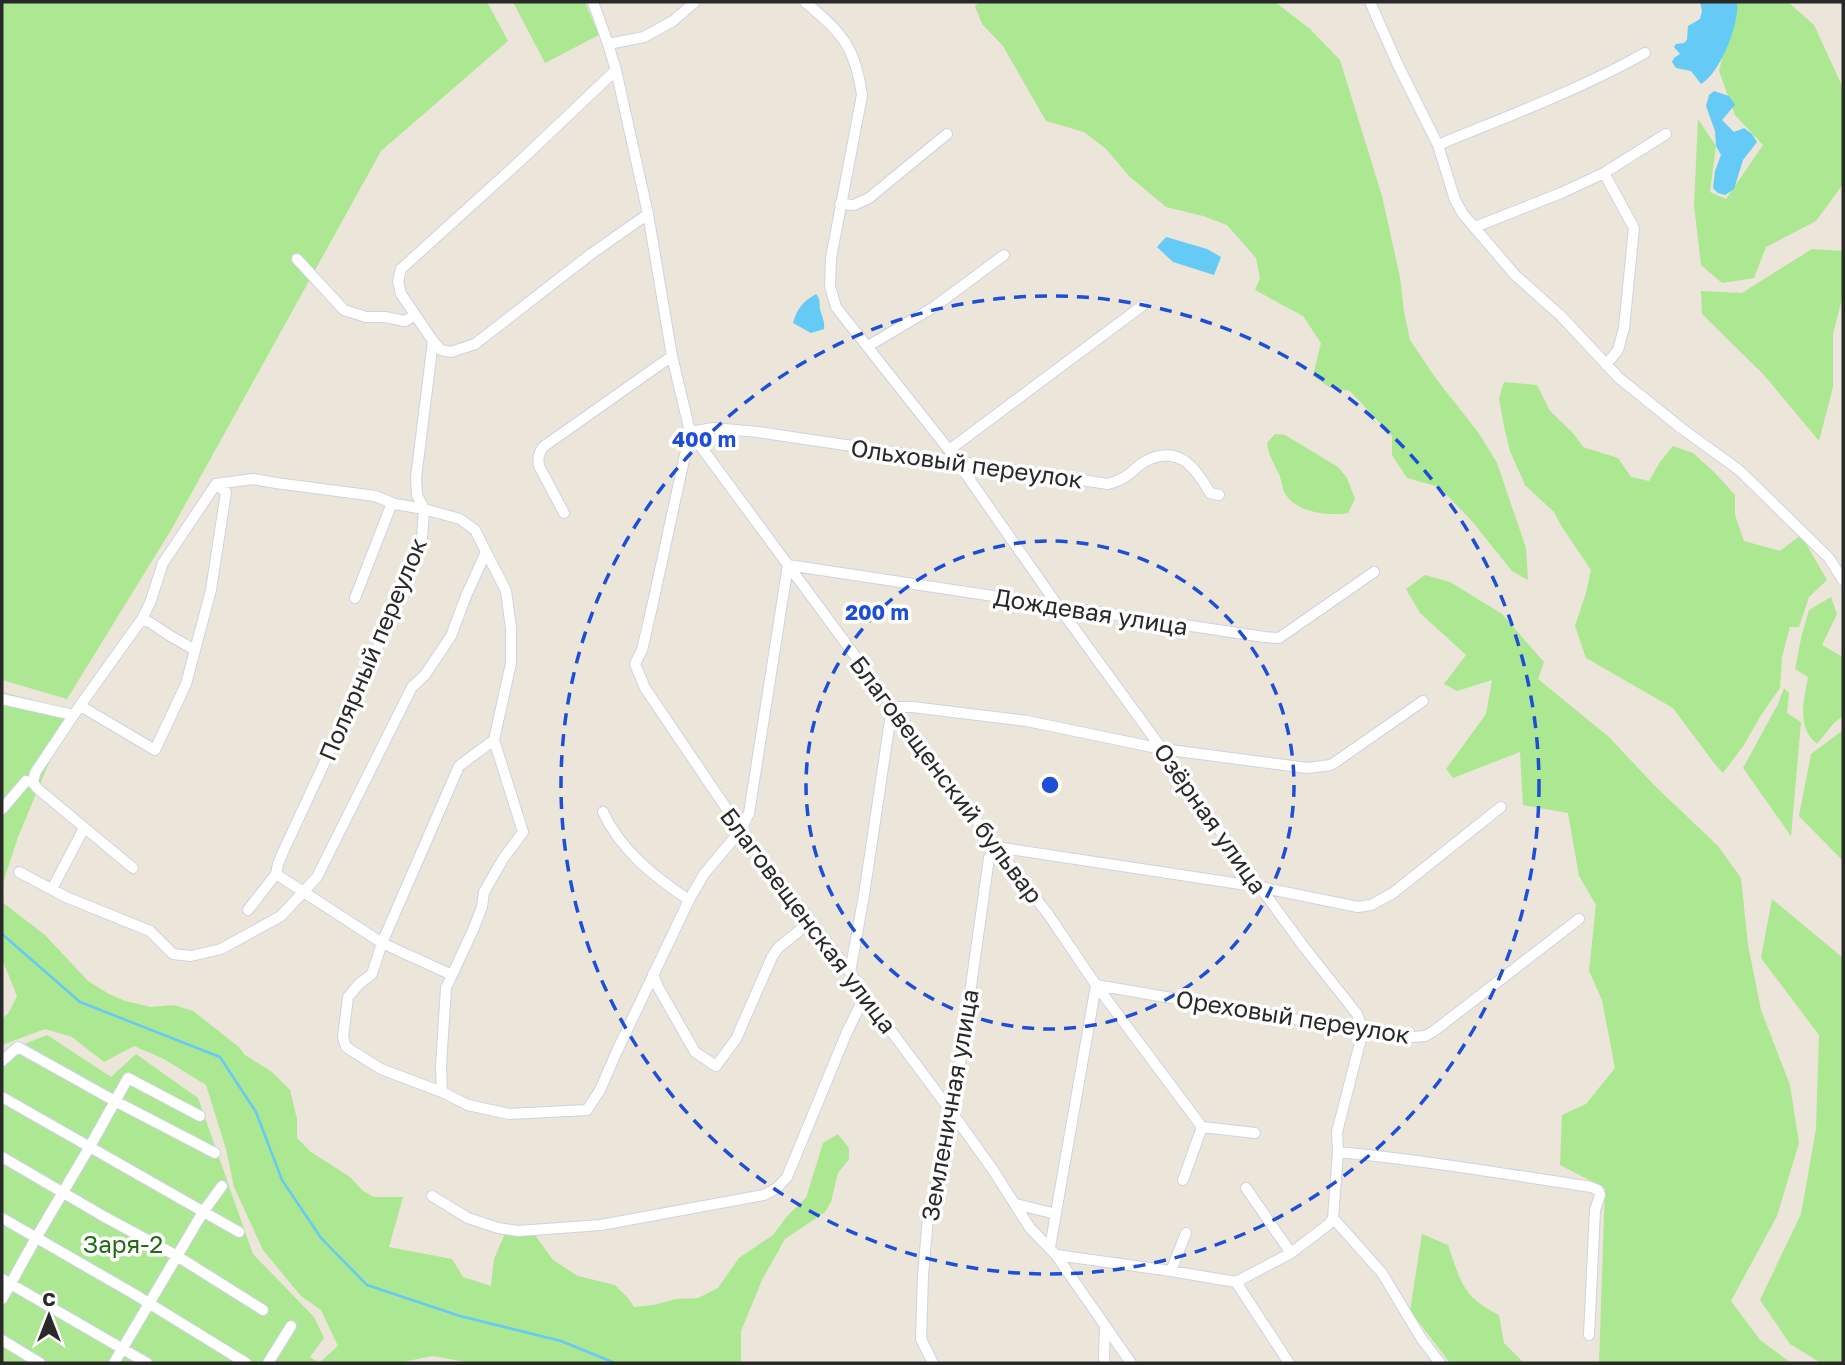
<svg xmlns="http://www.w3.org/2000/svg" width="1845" height="1365" font-family="'Golos Text',sans-serif">
<style>
.green{fill:#ace792}
.water{fill:#65caf6}
.lines{fill:none;stroke-linecap:round;stroke-linejoin:round}
.stream{stroke:#65caf6;stroke-width:2.5}
.minor-casing{stroke:#cfd2e3;stroke-width:12}
.minor{stroke:#fff;stroke-width:10}
.ring{fill:none;stroke:#1d4ed8;stroke-width:3.5;stroke-dasharray:12 9}
.labels{text-anchor:middle;dominant-baseline:central;stroke-width:7;stroke-linejoin:round;paint-order:stroke}
.street-label{font-size:24px;fill:#292929;stroke:#fff}
.park-label{font-size:24px;fill:#246a15;stroke:#fff}
.centre{fill:#1d4ed8;stroke:#fff;stroke-width:3.5}
.ring-label{font-size:21px;text-anchor:middle;font-weight:bold;fill:#1d4ed8;stroke:#fff;stroke-width:7;stroke-linejoin:round;paint-order:stroke}
</style>
<rect width="100%" height="100%" fill="#ece5da"/>
<path class="green" d="M2,2H487L508,41L381,151L171,530L67,699L2,680Z
M513,2H585L599,35L545,63Z
M980,2H1275L1310,29L1340,60L1382,196L1400,277L1404,312L1410,340L1437,380L1478,432L1497,463L1526,548L1528,580L1512,571L1471,520L1439,487L1407,478L1392,455V436L1350,391L1329,387L1313,376L1321,343L1303,316L1255,290L1260,278L1256,258L1227,225L1203,216L1166,207L1129,176L1106,149L1084,132L1046,121L1003,46L982,24L975,6Z
M1736,2H1788L1814,25L1843,88V184L1816,221L1766,247L1754,278L1722,283L1701,265L1694,205L1698,119L1716,146L1710,192L1726,199L1763,145L1735,115L1719,71Z
M1812,249L1843,251V295L1833,334V387L1819,441L1764,375L1702,314L1701,291L1742,293Z
M1504,382L1537,385L1550,411L1573,433L1583,447L1618,458L1631,477L1649,481L1660,462L1673,446L1693,453L1715,473L1735,495V515L1744,541L1780,551L1801,535L1827,580L1809,597L1799,627H1790L1782,657L1780,688L1761,715L1744,745L1723,773L1714,763L1673,708L1586,658L1575,626L1586,593L1591,570L1562,527L1554,512L1525,485L1510,451L1504,426L1499,398Z
M1275,434L1285,435L1338,467L1347,478L1355,499L1348,513C1328,516 1298,513 1286,495C1282,489 1282,481 1279,474C1274,464 1268,454 1267,443Z
M1425,575L1450,582L1502,614L1544,662L1538,679L1609,737L1654,785L1718,846L1741,878L1748,945L1761,1010L1790,1085L1799,1143L1777,1216L1731,1301L1760,1340L1791,1363H1599L1605,1188L1560,1165L1562,1115L1586,1104L1615,1068L1602,1000L1589,971L1596,905L1579,876L1568,813L1523,805L1520,752L1453,778L1446,769L1486,714L1492,680L1457,691L1444,684L1466,655L1420,613L1406,589Z
M1831,597L1837,614L1822,645L1843,657V716L1834,723L1817,744C1796,727 1804,700 1808,677L1795,669L1802,634L1809,610Z
M1784,688L1789,693L1787,713L1801,722L1791,836L1743,768L1778,704Z
M2,692L71,710L18,837L2,886Z
M1843,730V861L1799,816L1811,754Z
M1772,899L1843,958V1363H1821L1790,1344L1760,1300L1801,1214L1816,1129L1819,1035L1761,958Z
M2,902L45,935L88,981L109,994L125,1001L151,1007L174,1005L193,1011L239,1047L245,1055L272,1072L290,1090L297,1119V1138L311,1152L350,1177L363,1191L374,1197H403L389,1247L452,1259L463,1277L491,1286L494,1259L508,1226L534,1234L553,1260L578,1276L615,1285L628,1298L634,1307L654,1305L676,1299L698,1298L718,1288L739,1258L773,1235L788,1215L806,1198L823,1143L838,1134L849,1148V1159L838,1173L831,1202L825,1212L785,1239L762,1280L741,1331V1363H472L432,1356L398,1363H326L321,1361L338,1346L321,1310L301,1296L263,1250L234,1187L226,1149L206,1085L164,1059L134,1046L104,1062L72,1037L45,1029L2,1045V1019L9,1012L17,996L2,959Z
M47,1035L111,1077L136,1054L198,1098L253,1254L314,1317L324,1338L310,1357L320,1363H2V1053Z
M1422,1234L1448,1245C1461,1281 1461,1296 1499,1315L1504,1343L1524,1363H1450L1410,1311Z"/>
<path class="water" d="M1700,2H1737C1740,23 1720,73 1701,84L1691,71L1676,68L1672,62L1674,58L1680,54L1674,47L1676,44L1684,43L1687,40L1688,26L1700,19L1702,11Z
M1714,91L1729,96L1735,105L1722,120L1734,132L1744,128L1752,134L1757,142L1743,160L1734,189L1725,195L1718,193L1713,188L1715,171L1721,155L1716,146L1715,131L1706,106L1709,95Z
M1166,237L1207,249L1221,257L1214,275L1173,262L1157,247Z
M816,294C821,300 819,302 820,309C822,317 825,321 824,329L811,333L793,323C797,309 803,301 816,294Z"/>
<g class="lines">
<path class="stream" d="M2,934L80,1002L220,1057L256,1112L282,1180L321,1238L367,1285L460,1316L561,1341L615,1363"/>
<defs>
<path id="minor" d="M593,2L608,44L616,70L648,214L672,356L690,432L996,847L1048,914L1096,985L1202,1127
M805,2C842,32 855,47 862,95L831,258L830,286L836,307L949,450L1058,606L1162,749L1260,887L1304,947L1357,1014L1363,1031L1337,1132L1338,1152L1333,1218
M1370,2L1397,63L1438,145L1455,200L1463,214L1515,275L1561,316L1619,378L1681,428L1739,470L1829,558L1843,580
M608,44L644,37L673,21L695,2
M1438,145C1508,116 1579,90 1645,53
M1604,173L1634,228L1624,328L1618,350L1606,365
M840,204L854,205L869,198L947,134
M1475,227L1561,193L1604,173L1666,134
M297,259L344,310L366,317H385L405,321L415,315
M433,341L441,350L451,352L475,344L591,254L648,214
M868,346L934,307L1004,255
M690,432L652,607L642,650L635,664L645,688L741,830L850,972L865,996L953,1114L993,1170L1030,1228L1056,1255L1131,1363
M690,432L713,428L758,432L1108,484C1115,482 1122,479 1128,475C1135,469 1142,462 1150,459C1181,446 1197,470 1210,493L1219,495
M949,450L1142,306
M564,513L539,466C538,459 538,454 543,447L672,356
M355,598L392,503
M142,619L151,623L167,634L195,650
M2,699L73,715
M79,707L84,708L155,750L186,684L211,590L226,492L216,484
M494,740L459,766L382,943L372,974L359,984L348,997L343,1037L346,1047L381,1069L442,1092L468,1105L509,1114L587,1110L600,1090L617,1051L689,900L704,874L741,830L749,813L788,565L1264,637L1279,638L1374,572
M2,809L26,781
M603,812C621,851 655,877 689,900
M133,868L38,789L33,783L35,773L79,707L142,619L150,603L163,563L216,484L253,479L276,483L375,496L395,504L424,509L460,519L475,530L506,591L511,628V663L494,740L523,832L503,859L484,892L482,907L473,930L446,988L441,1066L442,1092
M19,872L66,897L150,931L173,954L191,956L221,949L281,916L317,877L412,687L425,675L451,636L466,596L486,552
M52,889L84,828
M248,910L276,874
M850,972L864,895L892,707H912L1027,721L1162,749L1307,768L1331,765L1423,701
M653,974L658,987L695,1052L716,1066L736,1039L772,957L778,948L810,922
M452,975L382,943L276,874L278,864L283,852L374,656L422,539L424,509L417,495L416,478L433,341L401,294L398,281L401,269L519,162L616,70
M2,1061L18,1047L113,1100L215,1153
M2,1097L239,1232
M1202,1127L1255,1133
M1338,1152C1422,1160 1507,1174 1591,1187L1598,1190L1600,1195L1595,1210L1589,1335
M2,1157L103,1216L177,1256L263,1310
M1183,1180L1202,1127
M1246,1188L1291,1253
M432,1196L468,1218L498,1228L518,1231L601,1225L764,1195L777,1188L787,1177L847,1032L865,996
M1016,1204L1056,1214
M2,1218L134,1294L246,1363
M1333,1218L1382,1273L1421,1338L1440,1363
M1050,1247L1096,985L1363,1031L1413,1037L1425,1036L1434,1031L1579,919
M1056,1255L1171,1271L1236,1282L1291,1253L1329,1224L1333,1218
M1171,1271L1186,1233
M2,1279L147,1363
M1236,1282L1289,1363
M2,1299L36,1238L89,1148L128,1078L200,1116
M1105,1327L1104,1357L1105,1363
M2,1340L40,1363
M114,1363L203,1212L222,1186
M268,1363L291,1326
M933,1363L921,1339L923,1275L928,1218L953,1114L989,858L996,847L1260,887L1358,907L1371,905L1393,893L1501,807"/>
</defs>
<use href="#minor" class="minor-casing"/>
<use href="#minor" class="minor"/>
</g>
<g class="ring">
<circle cx="1050" cy="785" r="244"/>
<circle cx="1050" cy="785" r="489"/>
</g>
<g class="labels">
<g class="street-label">
<text transform="translate(967 463) rotate(8)">Ольховый переулок</text>
<text transform="translate(1091 611) rotate(9)">Дождевая улица</text>
<text transform="translate(372 649) rotate(-67)">Полярный переулок</text>
<text transform="translate(947 779) rotate(53)">Благовещенский бульвар</text>
<text transform="translate(1211 818) rotate(55)">Озёрная улица</text>
<text transform="translate(809 920) rotate(53)">Благовещенская улица</text>
<text transform="translate(1293 1016) rotate(9)">Ореховый переулок</text>
<text transform="translate(949 1105) rotate(-80)">Земленичная улица</text>
</g>
<g class="park-label">
<text x="123" y="1243">Заря-2</text>
</g>
</g>
<circle cx="1050" cy="785" r="10" class="centre"/>
<g class="ring-label">
<text x="704" y="447">400 m</text>
<text x="877" y="620">200 m</text>
</g>
<rect width="1845" height="1365" fill="none" stroke="#292929" stroke-width="7"/>
<g transform="translate(49 1316)" stroke="#ffffff" stroke-width="5" paint-order="stroke">
<path d="M0-5L12 26L0 18L-12 26Z" fill="#292929"/>
<text y="-10" font-size="19" font-weight="bold" text-anchor="middle" fill="#292929">С</text>
</g>
</svg>
